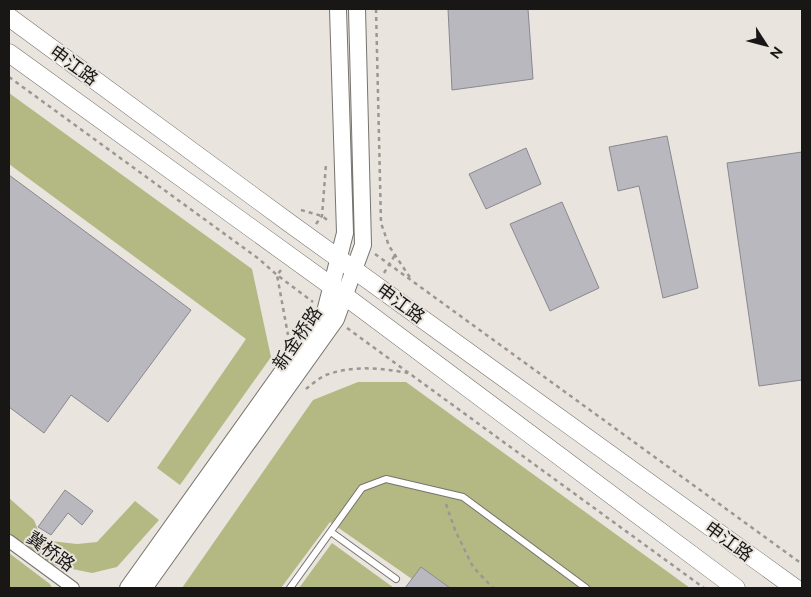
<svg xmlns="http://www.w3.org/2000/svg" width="811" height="597" font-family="Raleway,'Noto Sans SC',sans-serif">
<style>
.forest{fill:#b4b983}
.building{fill:#bab8bf;stroke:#8a888f}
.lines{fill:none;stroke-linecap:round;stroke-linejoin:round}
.service-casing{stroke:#77736e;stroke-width:8}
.minor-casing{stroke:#77736e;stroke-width:14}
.tertiary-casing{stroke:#77736e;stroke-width:18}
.secondary-casing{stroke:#77736e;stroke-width:19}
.path{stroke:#9b9792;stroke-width:2.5;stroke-dasharray:4 4;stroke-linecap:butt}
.service{stroke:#fff;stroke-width:6}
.minor{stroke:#fff;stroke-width:12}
.tertiary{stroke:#fff;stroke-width:16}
.secondary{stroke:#fff;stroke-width:18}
.labels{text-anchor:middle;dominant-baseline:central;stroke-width:4;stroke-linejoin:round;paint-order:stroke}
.street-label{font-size:18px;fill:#191715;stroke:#e9e4de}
</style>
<rect width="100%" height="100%" fill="#e9e4de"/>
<path class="forest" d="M9,93L252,269L271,357L180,485L157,468L246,339L9,164Z
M358,382H406L690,588H450L421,567L412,579L330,522L281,588H182L313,400Z
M9,498L34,520L42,540L77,544L97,542L135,501L159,520L117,567L92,573L53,565L9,535Z
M332,543L394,588H299Z
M9,553L50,584L52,588H9Z"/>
<path class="building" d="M448,9H528L533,79L452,90Z
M667,136L698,288L663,298L639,186L618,191L609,147Z
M526,148L541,184L486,209L469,174Z
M802,152V380L759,386L727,163Z
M9,175L191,310L108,422L71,395L44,433L9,407Z
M562,202L599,288L550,311L510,224Z
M65,490L93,511L82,525L68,513L51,535L38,527Z
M421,567L450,588H405Z"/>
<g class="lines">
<defs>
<path id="service" d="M331,532L396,579
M290,588L362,488L386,479L463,497L586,588"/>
<path id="minor" d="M9,541L73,588"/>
<path id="tertiary" d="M128,588L325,312L345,233L338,9
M144,588L336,319L363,245L357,9"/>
<path id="secondary" d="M9,17L288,222L795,588
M9,53L345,296L736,588"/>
</defs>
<use href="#service" class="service-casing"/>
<use href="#minor" class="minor-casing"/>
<use href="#tertiary" class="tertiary-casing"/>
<use href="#secondary" class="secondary-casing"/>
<path class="path" d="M376,9L381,223L389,246L411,279
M9,77L259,259L277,275L313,302
M301,210L322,216L330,222
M316,224L322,216L326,164
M375,254L802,564
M281,270L277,275L288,335
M384,273L395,255
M347,328L704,588
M306,389C312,384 319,378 326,375C353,365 380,368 408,373
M446,504L455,530L473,567L493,588"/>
<use href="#service" class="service"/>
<use href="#minor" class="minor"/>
<use href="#tertiary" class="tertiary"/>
<use href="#secondary" class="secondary"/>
</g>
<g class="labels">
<g class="street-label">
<text transform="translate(74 65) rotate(36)">申江路</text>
<text transform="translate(401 303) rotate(36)">申江路</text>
<text transform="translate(297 338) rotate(-56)">新金桥路</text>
<text transform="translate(729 541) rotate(36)">申江路</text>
<text transform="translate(51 551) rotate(36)">冀桥路</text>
</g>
</g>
<rect width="811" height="597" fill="none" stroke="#191715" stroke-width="20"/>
<g transform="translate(766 45) rotate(126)" stroke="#e9e4de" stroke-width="4" paint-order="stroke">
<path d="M0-4L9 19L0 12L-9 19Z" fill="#191715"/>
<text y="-8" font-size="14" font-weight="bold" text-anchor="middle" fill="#191715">N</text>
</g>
</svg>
